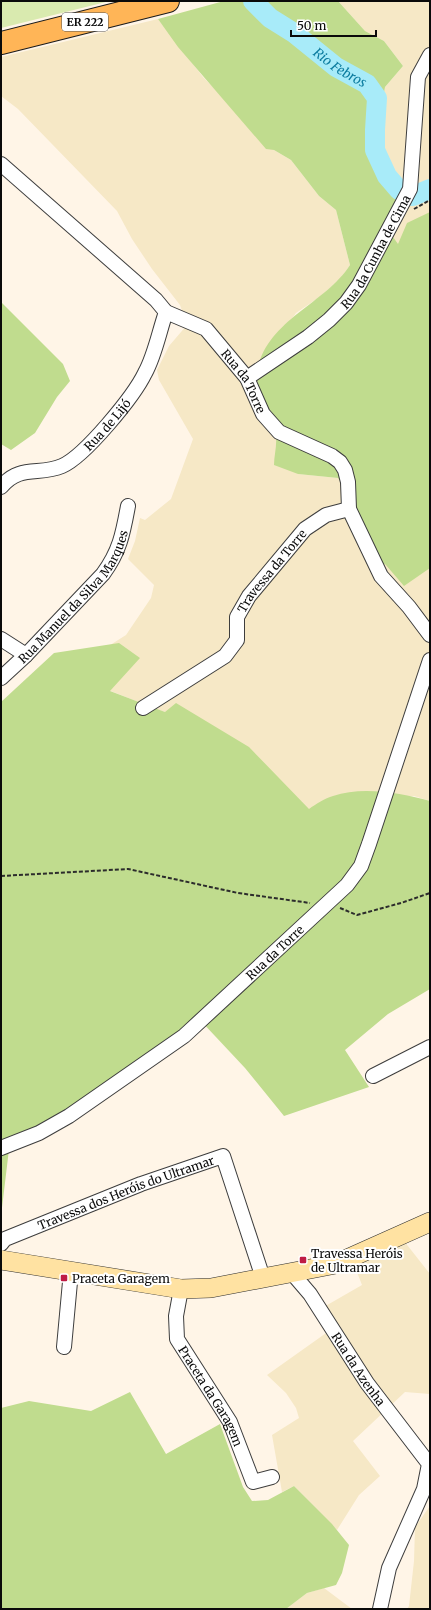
<svg xmlns="http://www.w3.org/2000/svg" width="431" height="1610" font-family="Merriweather,serif">
<style>
.farmland{fill:#f6e8c6}
.green{fill:#d9eaaf}
.forest{fill:#c0dc8e}
.lines{fill:none;stroke-linecap:round;stroke-linejoin:round}
.river{stroke:#a8ebf9;stroke-width:20}
.street-casing{stroke:#3d3d3d;stroke-width:16}
.secondary-casing{stroke:#2c2c2c;stroke-width:20}
.primary-casing{stroke:#1b1b1b;stroke-width:24}
.path{stroke:#2c2c2c;stroke-width:2;stroke-dasharray:4 2;stroke-linecap:butt}
.street{stroke:#fff;stroke-width:14}
.secondary{stroke:#ffe2a2;stroke-width:19}
.primary{stroke:#ffb557;stroke-width:22}
.poi-dot{fill:#bf1c44;stroke:#fff;stroke-width:1.5}
.labels{text-anchor:middle;dominant-baseline:central;stroke-width:4;stroke-linejoin:round;paint-order:stroke}
.shield{fill:#fff;stroke:#545454;stroke-width:1}
.shield-label{font-size:11px;font-weight:bold;fill:#0a0a0a}
.street-label{font-size:12px;fill:#0a0a0a;stroke:#fff}
.poi-label{font-size:12px;fill:#0a0a0a;stroke:#fff;text-anchor:start}
.water-label{font-size:13px;font-style:italic;fill:#0e7da0;stroke:#fff}
</style>
<rect width="100%" height="100%" fill="#fff5e7"/>
<path class="farmland" d="M338,1H430V307L387,230L398,190L382,166L377,136L385,87L403,66L384,41L365,31Z
M158,19L203,77L274,150L291,160L319,196L336,210L350,265L343,276L321,296L296,313L258,368V392L298,474L338,478L353,500L381,566L395,557L430,546V801L414,796L304,811L214,728L159,710L75,677L107,647L126,635L151,598L154,585L128,559L135,541L140,518L145,520L171,499L193,439L159,380L157,370L169,346L187,325L180,305L152,269L132,239L117,211L18,109L1,96V57Z
M404,1241L430,1274V1394L405,1392L353,1441L380,1476L359,1495L337,1530L294,1486L282,1492L272,1435L299,1418L296,1408L286,1393L267,1375L336,1326L322,1308L362,1285L355,1267Z
M430,1506V1609H407L409,1606L414,1561L415,1527Z
M324,1588L352,1609H286L307,1593Z"/>
<path class="green" d="M1,1H110L1,28Z"/>
<path class="forest" d="M224,1H338L365,31L384,41L403,66L385,87L377,136L382,166L398,190L388,230L398,244L407,223L430,212V568L404,586L385,564L381,567L367,553L353,500L338,478L298,474L274,465C274,456 277,446 276,437C275,433 272,428 270,423C263,405 254,388 258,368C268,320 326,303 350,265L336,210L319,196L291,160L274,150L266,149L178,47L158,19Z
M1,302L63,364L70,381L57,397L35,433L11,450L1,444Z
M119,643L140,658L110,691L165,712L176,703L249,747L309,809C316,804 325,798 333,796C362,786 401,793 430,801V989L388,1014L345,1050L369,1087L284,1116L245,1068L200,1020L106,1090L10,1141L1,1216V702L54,653Z
M130,1392L166,1454L220,1424L243,1487L252,1501L268,1500L294,1486L332,1524L349,1545L342,1573L336,1585L307,1593L286,1609H1V1408L29,1401L91,1411Z"/>
<g class="lines">
<path class="river" id="s1" d="M253,1L270,18L294,33L336,67L367,84L377,98L375,130V150L387,176L399,190L413,196L430,189"/>
<defs>
<g id="street">
<path id="s2" d="M1,164L156,300L166,312L206,329L247,378L263,414L279,432L332,456L340,462L345,470L348,482L349,509L381,576L409,607L430,635"/>
<path id="s3" d="M247,378L308,337L329,320L346,303L359,285L410,189L418,77L430,55"/>
<path id="s4" d="M1,487C20,464 39,476 62,466C85,456 134,396 145,373C155,355 159,332 166,312"/>
<path d="M1,639L26,655"/>
<path id="s5" d="M1,678L26,655L103,574C120,551 123,533 128,506"/>
<path id="s6" d="M143,708L225,656L237,640V617L249,596L305,529L326,515L349,509"/>
<path d="M373,1076L430,1047"/>
<path id="s7" d="M1,1148L39,1133L69,1116L184,1036L347,885L361,866L369,844L430,660"/>
<path id="s8" d="M1,1244L5,1239L141,1184L223,1156L263,1278"/>
<path id="s9" d="M292,1273L310,1294L367,1383L429,1464L424,1489L389,1568L380,1609"/>
<path id="s10" d="M181,1289L176,1316L177,1339L230,1422L253,1482L272,1477"/>
<path d="M64,1347L71,1271"/>
</g>
<path id="secondary" d="M1,1260L181,1289L211,1288L336,1264L430,1222"/>
<path id="primary" d="M1,43L168,1"/>
</defs>
<use href="#street" class="street-casing"/>
<use href="#secondary" class="secondary-casing"/>
<use href="#primary" class="primary-casing"/>
<path class="path" d="M414,209L430,200
M1,876L128,869L238,893L310,903
M340,908L357,915L401,903L430,893"/>
<use href="#street" class="street"/>
<use href="#secondary" class="secondary"/>
<use href="#primary" class="primary"/>
</g>
<g class="poi-dot">
<rect x="299" y="1256" width="8" height="8" rx="2"/>
<rect x="60" y="1274" width="8" height="8" rx="2"/>
</g>
<g class="labels">
<rect class="shield" x="62" y="13" width="46" height="18" rx="3"/>
<g class="shield-label">
<text x="85" y="22">ER 222</text>
</g>
<g class="street-label">
<text stroke="none"><textPath href="#s3" startOffset="184">Rua da Cunha de Cima</textPath></text>
<text stroke="none"><textPath href="#s2" startOffset="330">Rua da Torre</textPath></text>
<text stroke="none"><textPath href="#s4" startOffset="128">Rua de Lijó</textPath></text>
<text stroke="none"><textPath href="#s6" startOffset="198">Travessa da Torre</textPath></text>
<text stroke="none"><textPath href="#s5" startOffset="110">Rua Manuel da Silva Marques</textPath></text>
<text stroke="none"><textPath href="#s7" startOffset="339">Rua da Torre</textPath></text>
<text stroke="none"><textPath href="#s8" startOffset="136">Travessa dos Heróis do Ultramar</textPath></text>
<text stroke="none"><textPath href="#s9" startOffset="117">Rua da Azenha</textPath></text>
<text stroke="none"><textPath href="#s10" startOffset="117">Praceta da Garagem</textPath></text>
</g>
<g class="poi-label">
<text x="311" y="1253">Travessa Heróis<tspan x="311" dy="14">de Ultramar</tspan></text>
<text x="72" y="1278">Praceta Garagem</text>
</g>
<g class="water-label">
<text stroke="none"><textPath href="#s1" startOffset="110">Rio Febros</textPath></text>
</g>
</g>
<rect width="431" height="1610" fill="none" stroke="#0a0a0a" stroke-width="4"/>
<path d="M291 30v6h85v-6" fill="none" stroke="#0a0a0a" stroke-width="2"/>
<text x="297" y="30" font-size="12" fill="#0a0a0a" stroke="#ffffff" stroke-width="3" paint-order="stroke">50 m</text>
</svg>
